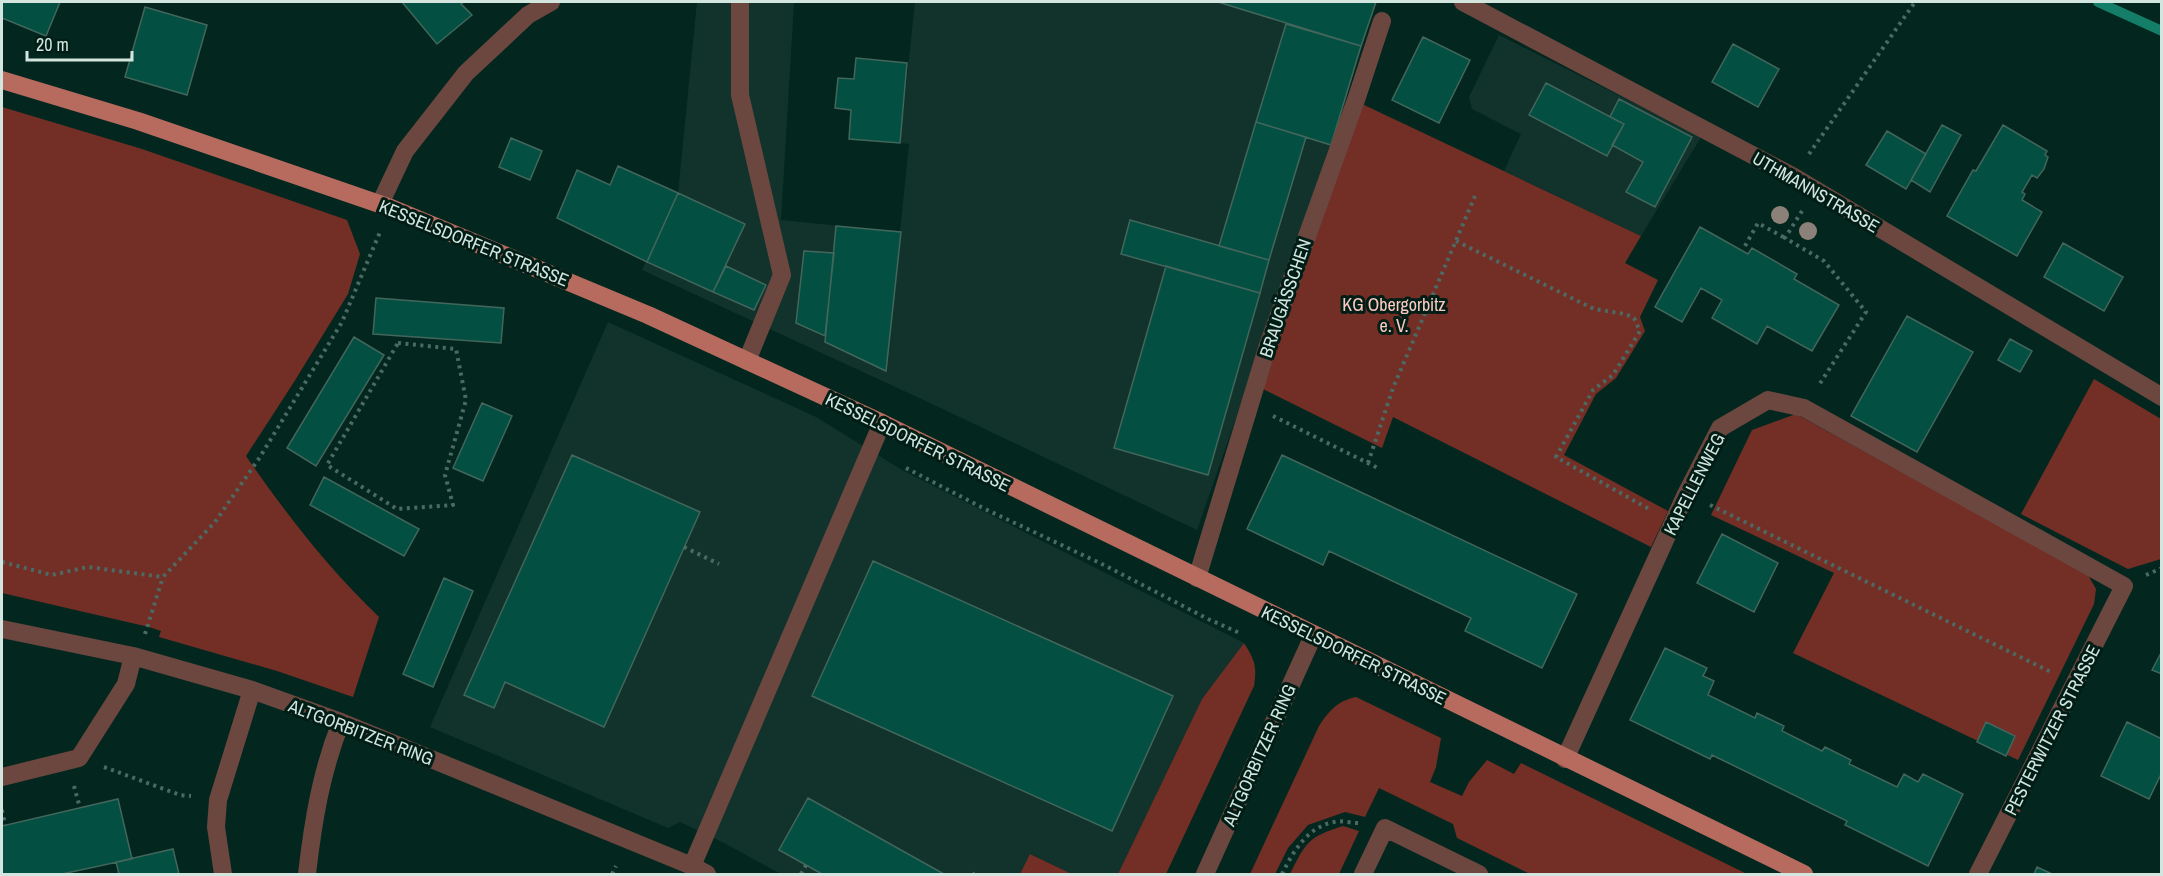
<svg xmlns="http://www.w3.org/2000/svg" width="2163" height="876" font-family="'Archivo Narrow',sans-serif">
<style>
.built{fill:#11332b}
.green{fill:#732f26}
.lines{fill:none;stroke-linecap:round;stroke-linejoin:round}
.stream{stroke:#157e69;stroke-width:10}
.building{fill:#034f41;stroke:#43665c;stroke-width:1.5}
.path{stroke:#4c6a63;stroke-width:4;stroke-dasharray:3 4.5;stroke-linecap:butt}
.minor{stroke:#6c4740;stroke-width:18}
.major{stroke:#b76b5f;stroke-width:18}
.tree{fill:#8c8178}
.labels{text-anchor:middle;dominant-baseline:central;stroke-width:6;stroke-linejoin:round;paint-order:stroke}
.street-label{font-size:18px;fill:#d2e5df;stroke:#001d16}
.park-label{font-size:18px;fill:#fdcac1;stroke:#001d16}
</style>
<rect width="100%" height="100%" fill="#03271f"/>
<path class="built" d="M697,2H794L781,220L900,232L909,144L900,143L915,2H1376L1331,145L1197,530L928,402L642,270L678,193Z
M1499,35L1701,137L1641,236L1504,171L1521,134L1472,109L1469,97Z
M608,322L816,417L902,470L1244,643L1202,699L1118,874H1072L1031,854L1020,874H781L724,843L680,822L668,828L430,727Z"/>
<path class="green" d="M1362,104L1641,236L1625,263L1658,280L1640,317L1645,331L1616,378L1596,394L1564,455L1668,511L1651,547L1393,417L1382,448L1261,388Z
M2,107L142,149L347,220L360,254L348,294L294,382L246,456C286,514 328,568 379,617L353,697L277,671L159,637L161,631L149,627L2,593Z
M2094,379L2161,419V559L2128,569L2021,514Z
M1796,414L2088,575L2096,589L2094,604L2018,760L1793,653L1834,573L1711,515L1752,430Z
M1244,643C1255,660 1257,667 1254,686L1166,874H1118L1202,699Z
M1356,697L1441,738L1436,767L1430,782L1462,796L1469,782L1487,760L1514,774L1521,763L1747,874H1552L1547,873L1546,874H1530L1457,838L1453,824L1379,788L1365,817L1345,812L1308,825L1288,848L1275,874H1250L1319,726C1329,711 1337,701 1356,697Z
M1343,826L1359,831L1339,874H1290C1306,842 1308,837 1343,826Z
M1030,854L1072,874H1020Z"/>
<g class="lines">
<path class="stream" d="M2098,2L2162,31"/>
</g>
<path class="building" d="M2,2H60L46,36L2,18Z
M402,2H464L461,4L472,15L437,44Z
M1218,2H1376L1361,46Z
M145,7L207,25L187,95L125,77Z
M1286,24L1361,46L1331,145L1256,122Z
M1423,37L1470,60L1439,123L1392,100Z
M1733,44L1779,69L1758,107L1712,82Z
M856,58L907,63L900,143L849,139L851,110L835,108L838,78L854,79Z
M1546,83L1624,124L1607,156L1529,115Z
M1619,99L1692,137L1655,207L1626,192L1643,162L1612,145L1624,124L1610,117Z
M1256,122L1306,137L1269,260L1219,246Z
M1942,125L1961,135L1930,192L1911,180Z
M2003,125L2047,151L2045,155L2048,157L2044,169L2037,178L2032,175L2022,192L2025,194L2022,200L2042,212L2017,256L1947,216L1973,170L1976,171Z
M1887,131L1926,154L1906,189L1866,165Z
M511,138L542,151L530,180L499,167Z
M618,166L678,193L647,262L557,218L577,170L610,185Z
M678,193L745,224L713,292L647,262Z
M1130,220L1269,260L1260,293L1121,254Z
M836,226L901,232L886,371L825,342Z
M1700,227L1748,254L1752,248L1797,274L1794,279L1839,305L1812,351L1767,326L1757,344L1712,318L1722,300L1701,288L1682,322L1655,307Z
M2063,243L2123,277L2104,311L2044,277Z
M804,251L834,253L825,336L796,323Z
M726,266L766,285L754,310L713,292Z
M1166,266L1260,293L1208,475L1114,448Z
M376,298L504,308L501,343L373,334Z
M1907,316L1973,352L1917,452L1851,416Z
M354,337L384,355L316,466L287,448Z
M2010,339L2032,351L2020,372L1998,360Z
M482,403L512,416L483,481L453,468Z
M572,455L700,512L604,727L505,682L494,708L464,695Z
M1282,455L1577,594L1542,668L1465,631L1471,618L1329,551L1323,565L1247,529Z
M324,477L419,529L404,556L310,505Z
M1722,534L1778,563L1754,612L1697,583Z
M873,561L1173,696L1112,831L812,696Z
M444,578L473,591L433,687L403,674Z
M1665,648L1707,668L1703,676L1714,681L1708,695L1755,718L1757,713L1784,726L1782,731L1822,751L1825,747L1851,760L1849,764L1897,787L1904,774L1918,782L1923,774L1963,794L1928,866L1845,825L1847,821L1712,755L1710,759L1630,720Z
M2162,651V674L2152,670Z
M1986,722L2015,736L2006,756L1977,742Z
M2127,722L2162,739V772L2149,799L2101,776Z
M808,798L944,874H822L806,865L779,850Z
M118,799L132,859L62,874H2V826Z
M173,849L179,874H119L116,862Z
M2037,867L2052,874H2034Z"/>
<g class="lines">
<path class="path" d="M1809,154L1915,2
M1802,211L1785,238L1824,261L1866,312L1819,385
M1456,241L1594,309L1625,314L1634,318L1640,331L1613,375L1593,390L1556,457L1649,509
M1745,246L1758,223L1785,238
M398,343L456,349L466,400L445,475L453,505L397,509L327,465Z
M1273,416L1378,468
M1368,463L1393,388L1475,196
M906,468L985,509L1104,565L1208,619L1242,634
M1710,505L2051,672
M684,547L719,564
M2,562L52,575L88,567L163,577L215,522L260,457L342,322L380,232
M2146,575L2162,568
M145,634L163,577
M104,767L180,795L191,796
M74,786L80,808
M2,810L5,825
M612,874L616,866
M801,874L806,865
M974,874L975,873
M1282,874C1293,852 1307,827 1334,822C1341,820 1350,823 1358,823"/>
<path class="minor" d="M740,2V95L782,275L747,361
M1463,2L1794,177L2162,397
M380,204L405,151L466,73L528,15L551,2
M1197,578L1267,348L1357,97L1382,21
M2,629L133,656L252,690L341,722L692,866L707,874
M1565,759L1686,494L1720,428L1768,400L1804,408L2124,586L1978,874
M2,777L79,758L126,684L133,656
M692,866L882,423
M223,874L216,827L218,800L252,690
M307,874C313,822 321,772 341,722
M1205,874L1313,636
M1363,874L1385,828L1479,874"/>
<path class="major" d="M2,80L138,121L391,208L648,315L882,423L1804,874"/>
</g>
<g class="tree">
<circle cx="1780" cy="215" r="9"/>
<circle cx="1808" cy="231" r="9"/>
</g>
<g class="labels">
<g class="street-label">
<text transform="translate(1816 192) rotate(30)">UTHMANNSTRASSE</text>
<text transform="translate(474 243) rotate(22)">KESSELSDORFER STRASSE</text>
<text transform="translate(1285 298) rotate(-71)">BRAUGÄSSCHEN</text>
<text transform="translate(918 442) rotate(26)">KESSELSDORFER STRASSE</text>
<text transform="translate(1694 484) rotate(-63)">KAPELLENWEG</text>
<text transform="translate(1354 655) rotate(26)">KESSELSDORFER STRASSE</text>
<text transform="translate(2052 730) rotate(-63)">PESTERWITZER STRASSE</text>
<text transform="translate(361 732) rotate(21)">ALTGORBITZER RING</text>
<text transform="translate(1259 755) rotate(-66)">ALTGORBITZER RING</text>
</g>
<g class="park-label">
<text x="1394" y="304">KG Obergorbitz<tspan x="1394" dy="21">e. V.</tspan></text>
</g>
</g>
<rect width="2163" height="876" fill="none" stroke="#d2e5df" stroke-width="6"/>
<path d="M27 51v9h105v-9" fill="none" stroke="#d2e5df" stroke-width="3"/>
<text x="36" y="51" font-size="18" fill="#d2e5df" stroke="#001d16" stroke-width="4.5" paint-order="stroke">20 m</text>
</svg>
